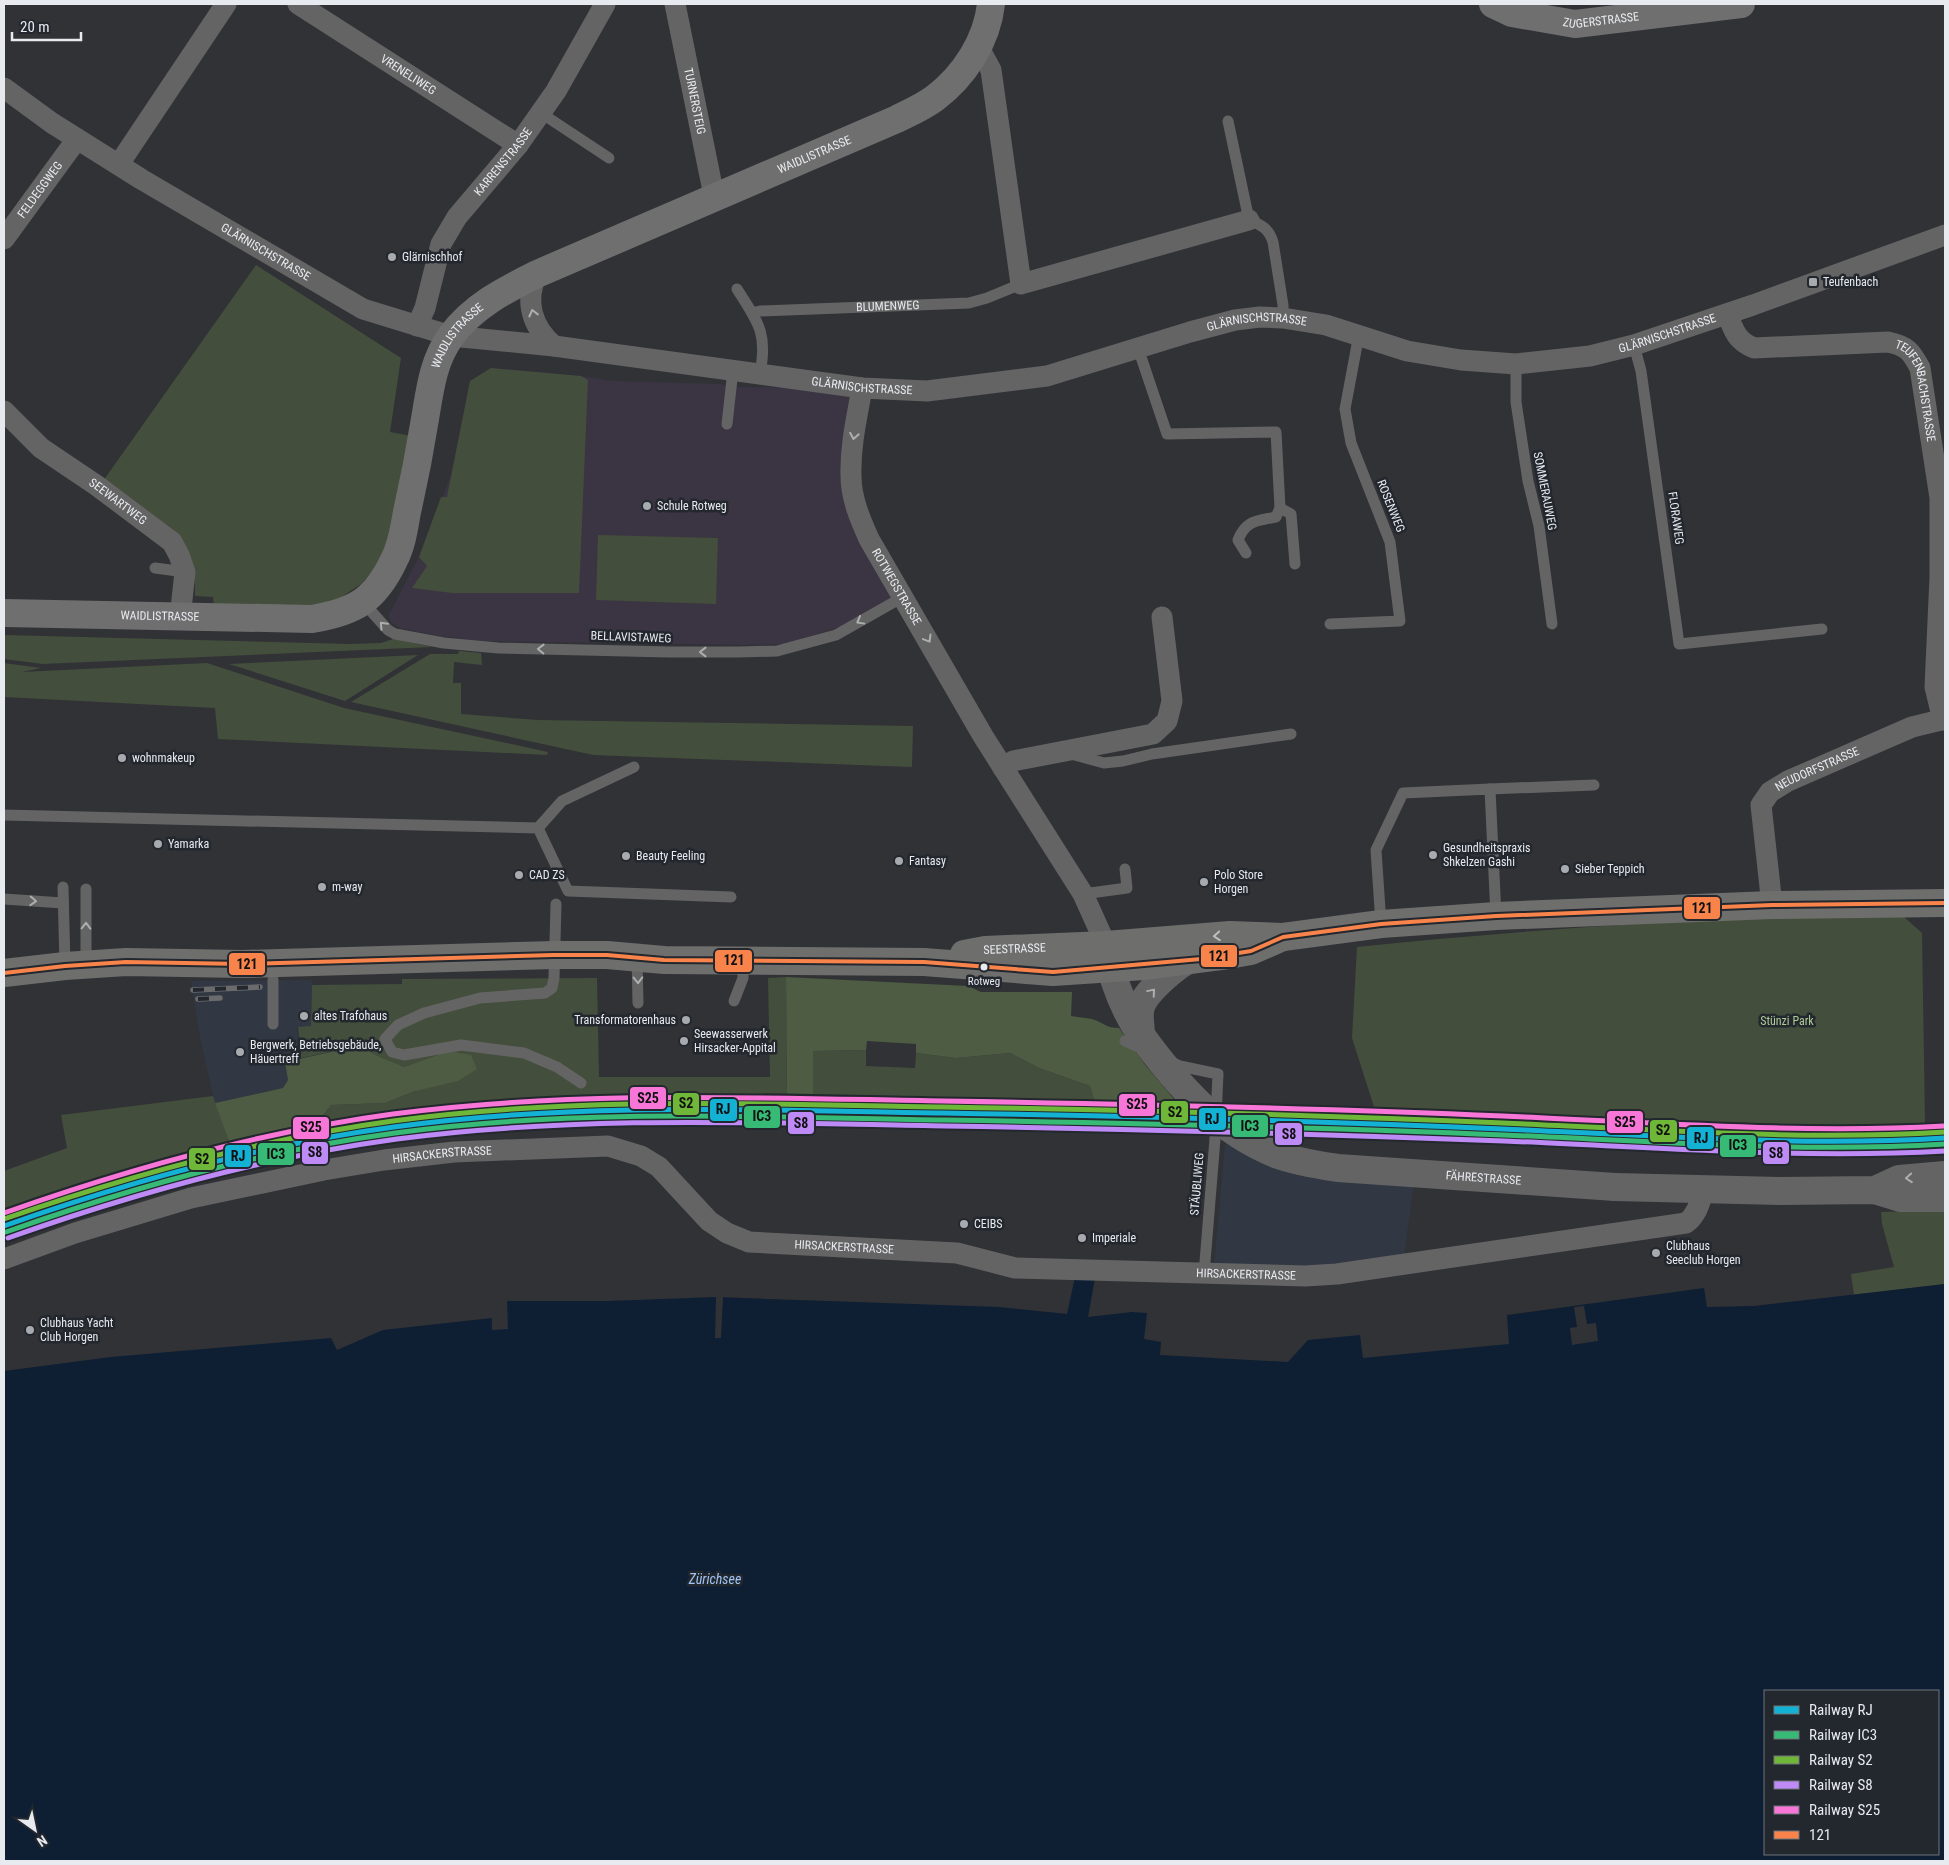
<svg xmlns="http://www.w3.org/2000/svg" width="1949" height="1865" font-family="'Roboto Condensed',sans-serif">
<style>
.built{fill:#313843}
.education{fill:#3b3443}
.green{fill:#444e3c}
.forest{fill:#4d5c43}
.water{fill:#0e1e33;fill-rule:evenodd}
.pier{fill:#303236}
.lines{fill:none;stroke-linecap:round;stroke-linejoin:round}
.service{stroke:#656464;stroke-width:11}
.minor{stroke:#656464;stroke-width:21}
.tertiary{stroke:#656464;stroke-width:28}
.secondary{stroke:#706f6f;stroke-width:28}
.primary{stroke:#6e6e6d;stroke-width:28}
.rail-casing{stroke:#6b6b6d;stroke-width:5.5}
.rail{stroke:#23272e;stroke-width:4;stroke-dasharray:11;stroke-linecap:butt}
.tertiary-bridge{stroke:#656464;stroke-width:28}
.bus-1-casing{stroke:#23272e;stroke-width:8}
.bus-1{stroke:#f8844c;stroke-width:4}
.rail-1-casing{stroke:#23272e;stroke-width:9}
.rail-2-casing{stroke:#23272e;stroke-width:9}
.rail-3-casing{stroke:#23272e;stroke-width:9}
.rail-4-casing{stroke:#23272e;stroke-width:9}
.rail-5-casing{stroke:#23272e;stroke-width:9}
.rail-1{stroke:#13b2d5;stroke-width:5}
.rail-2{stroke:#36ba75;stroke-width:5}
.rail-3{stroke:#6fb738;stroke-width:5}
.rail-4{stroke:#be8af5;stroke-width:5}
.rail-5{stroke:#f876d7;stroke-width:5}
.oneway{stroke:#acaeb0}
.oneway2{stroke:#bdbfc2}
.poi-dot{fill:#a7aaae;stroke:#23272e;stroke-width:2}
.bus-dot{fill:#e7eaef;stroke:#23272e;stroke-width:2}
.labels{text-anchor:middle;dominant-baseline:central;stroke-width:5;stroke-linejoin:round;paint-order:stroke}
.bus-label{font-size:11px;fill:#e7eaef;stroke:#23272e}
.street-label{font-size:12px;fill:#e7eaef;stroke:#23272e}
.poi-label{font-size:12px;fill:#e7eaef;stroke:#23272e;text-anchor:start}
.park-label{font-size:12px;fill:#aecb95;stroke:#23272e}
.water-label{font-size:14px;font-style:italic;fill:#9fc5f5;stroke:#23272e}
.line-badge{stroke:#23272e;stroke-width:2}
.pale-badge-label{font-size:14px;text-anchor:middle;font-weight:bold;fill:#111}
</style>
<rect width="100%" height="100%" fill="#303236"/>
<path class="built" d="M312,980L311,1027H297L300,1058L285,1062L288,1080L283,1088L215,1103L200,1038L191,981Z
M1225,1144L1283,1159L1415,1176L1404,1256L1336,1266L1214,1267Z"/>
<path class="education" d="M491,368L589,377L612,381L721,384L727,387L862,388L851,477L901,594L843,626L785,644L743,645L483,641L440,636L399,628L390,621L389,614L419,557L451,475L470,381Z"/>
<path class="green" d="M256,265L401,358L390,432L412,436L387,542L381,558L372,572L361,584L340,598L313,607L214,605L213,597L195,596V575L103,481Z
M491,368L581,376L588,380L579,593H452L412,588L427,566L419,557L441,497H447L470,381Z
M598,535L718,538L716,604L596,600Z
M4,635L350,644L381,643L393,639L432,647L42,664L4,659Z
M459,651L481,653L482,665L454,662L453,683H461V714L538,720L913,726L912,767L593,755L351,702L430,654H458Z
M418,655L345,701L229,664Z
M4,663L41,668L22,672L207,663L344,708L548,752L547,755L218,739L215,708L4,697Z
M1835,913L1903,916L1922,933L1925,1123L1777,1127L1566,1120L1375,1110L1352,1038L1357,947C1516,930 1675,921 1835,913Z
M786,977L787,1097L613,1096L431,1107L318,1122L331,1105L385,1103L415,1091L448,1051L404,1067C389,1059 373,1057 363,1045L301,1058L298,1027L311,1026L312,985L402,984V979L597,978L599,1077H770L768,978Z
M866,1050V1066L915,1068L916,1053L956,1058L1010,1053L1039,1068L1090,1086L1095,1103L813,1098V1051Z
M213,1096L229,1142L85,1184L4,1212V1171L67,1148L61,1115Z
M1945,1210V1284L1854,1295L1851,1274L1894,1267L1882,1224L1881,1212Z"/>
<path class="forest" d="M786,977L968,986L981,992H1072L1071,1016C1078,1017 1085,1018 1092,1019C1104,1023 1106,1028 1119,1028L1146,1066L1179,1105L1095,1103L1090,1086L1039,1068L1010,1053L956,1058L916,1053V1044L867,1041L866,1050L813,1051V1098L787,1097Z
M363,1045C373,1057 389,1059 404,1067L448,1051L471,1055L477,1069L458,1081L415,1091L385,1103L331,1105L318,1122L281,1129L229,1142L215,1103L283,1088L288,1080L285,1062Z"/>
<path class="water" d="M1075,1277L1095,1278L1088,1317L1132,1312L1147,1313L1144,1339L1161,1342L1160,1355L1288,1362L1308,1340L1360,1335L1363,1358L1509,1344L1507,1315L1704,1288L1707,1307L1754,1306L1945,1284V1861H4V1371L111,1357L331,1338L337,1350L383,1330L492,1318V1301H608L716,1297L999,1307L1067,1314ZM1765,1691H1938V1854H1765Z"/>
<path class="pier" d="M716,1297H723L721,1338H715Z
M491,1299H507L508,1329L492,1330Z
M1584,1306L1587,1324L1596,1323L1598,1341L1572,1345L1570,1328L1577,1327L1574,1307Z"/>
<g class="lines">
<g class="service">
<path d="M541,113L609,158"/>
<path d="M1228,121L1249,220C1262,225 1269,229 1273,242L1283,305V318"/>
<path d="M737,289C758,322 768,333 760,373"/>
<path id="s1" d="M752,313L760,311L969,303L987,298L1021,284"/>
<path d="M1634,345L1641,371L1679,644L1822,629"/>
<path d="M1138,348L1167,434L1276,432L1280,508L1276,517C1257,521 1246,520 1238,540L1246,553"/>
<path d="M1516,364V402L1528,481L1539,526L1552,624"/>
<path d="M727,424L733,370"/>
<path d="M1280,508L1291,514L1295,564"/>
<path d="M155,568L185,572"/>
<path d="M362,601L388,630L395,634L444,643L498,648L669,652H739L777,651L836,635L903,597"/>
<path d="M1330,624L1400,621L1390,542L1351,443L1345,409L1359,334"/>
<path d="M1071,754L1104,763L1123,761L1152,754L1291,734"/>
<path d="M1490,789L1594,785"/>
<path d="M4,815L538,828L568,891L731,897"/>
<path d="M538,828L562,801L634,767"/>
<path d="M63,887L65,966"/>
<path d="M1083,894L1127,888L1125,869"/>
<path d="M4,899L63,903"/>
<path d="M556,904L554,978L552,988L545,993L480,998L424,1013L398,1025L385,1039L392,1052L404,1055L461,1045L524,1053L557,1067L581,1083"/>
<path d="M1381,924L1376,850L1403,793L1490,789L1496,916"/>
<path d="M637,957L638,1003"/>
<path d="M86,964V889"/>
<path d="M273,980V1024"/>
<path d="M734,1001L743,978V960"/>
<path d="M1125,1041L1143,1049"/>
<path d="M1169,1061L1180,1066L1218,1074L1215,1139L1204,1274"/>
</g>
<g class="minor">
<path id="s2" d="M298,4L518,145"/>
<path id="s3" d="M675,4L712,186L717,196"/>
<path d="M979,48L991,70L1021,284L1249,220"/>
<path id="s4" d="M4,88L52,123L141,179L363,309L451,336L554,346L862,388L927,391L1047,376L1190,332L1235,320L1260,317L1283,318L1326,325L1407,351L1461,360L1516,364L1590,356L1634,345L1753,305L1945,235"/>
<path d="M119,164L226,4"/>
<path id="s5" d="M4,239L77,139"/>
<path d="M537,274C524,301 532,327 554,346"/>
<path id="s6" d="M1727,314C1734,330 1736,341 1754,348L1888,342C1907,346 1911,351 1920,368L1940,498V577L1935,687L1943,720"/>
<path id="s7" d="M417,326L425,308L441,244L457,217L518,145L556,91L605,4"/>
<path id="s8" d="M862,388C857,417 850,446 851,476C851,498 860,519 869,539L983,736L1083,894L1106,945"/>
<path id="s9" d="M4,411L41,448L96,485L172,542L179,555L185,572L180,618"/>
<path d="M1003,768L1013,761L1153,734L1167,721L1172,701L1162,617"/>
<path id="s10" d="M1772,905L1761,805L1770,792L1788,781L1912,727L1945,719"/>
<path id="s11" d="M4,1259L75,1233L191,1198L324,1170L384,1160L454,1152L608,1146L641,1156L659,1167L709,1221L727,1233L749,1242L957,1253L1015,1268L1305,1276L1337,1274L1686,1223C1697,1215 1700,1202 1704,1189"/>
</g>
<path class="tertiary" d="M1106,947C1112,978 1123,1009 1141,1035
M1141,1035C1141,1028 1139,1019 1140,1011C1142,994 1172,970 1186,961
M1615,1187L1780,1191L1875,1190L1901,1198H1945
M1875,1190L1899,1179L1945,1175"/>
<g class="secondary">
<path id="s12" d="M1493,4L1512,13L1575,24L1741,4"/>
<path id="s13" d="M4,613L312,619C330,616 347,612 362,602C376,592 387,575 394,560C402,545 404,528 407,512C414,481 420,450 425,419C430,389 433,361 451,336C473,306 505,290 537,274L897,119C909,113 923,107 935,98C964,76 987,41 991,4"/>
</g>
<g class="primary">
<path id="s14" d="M964,954L985,950L1106,945L1230,935L1283,937L1381,924L1496,916L1772,905L1945,903"/>
<path d="M4,973L65,966L126,962L243,964L554,955H607L664,960L924,962L1053,972L1144,966L1228,955L1251,951L1283,937"/>
</g>
<defs>
<path id="rail" d="M193,990L260,987
M198,999L220,998"/>
</defs>
<use href="#rail" class="rail-casing"/>
<use href="#rail" class="rail"/>
<path class="tertiary-bridge" id="s15" d="M1141,1035C1177,1085 1219,1132 1278,1155C1297,1162 1318,1165 1338,1168L1615,1187"/>
<defs>
<path id="bus-1" d="M4,973L65,966L126,962L243,964L554,955H607L664,960L924,962L1053,972L1201,959L1251,951L1283,937L1381,924L1496,916L1772,905L1945,903"/>
</defs>
<use href="#bus-1" class="bus-1-casing"/>
<use href="#bus-1" class="bus-1"/>
<defs>
<path id="rail-1" d="M4,1226C131,1181 260,1145 394,1127C575,1102 761,1110 943,1113C1130,1116 1317,1121 1503,1129C1650,1135 1798,1147 1945,1138"/>
<path id="rail-2" d="M6,1232C133,1187 262,1151 395,1133C577,1108 762,1117 944,1120C1131,1123 1317,1127 1504,1135C1651,1141 1798,1153 1945,1144"/>
<path id="rail-3" d="M4,1219C131,1175 260,1139 393,1121C575,1096 760,1104 943,1107C1130,1110 1316,1115 1503,1123C1650,1129 1798,1141 1945,1132"/>
<path id="rail-4" d="M8,1238C135,1193 264,1157 397,1139C578,1115 763,1123 946,1126C1132,1129 1318,1134 1504,1141C1651,1147 1799,1159 1945,1151"/>
<path id="rail-5" d="M4,1213C131,1168 260,1132 393,1114C575,1090 760,1098 943,1101C1130,1104 1316,1108 1503,1116C1649,1122 1797,1134 1944,1126"/>
</defs>
<use href="#rail-1" class="rail-1-casing"/>
<use href="#rail-2" class="rail-2-casing"/>
<use href="#rail-3" class="rail-3-casing"/>
<use href="#rail-4" class="rail-4-casing"/>
<use href="#rail-5" class="rail-5-casing"/>
<use href="#rail-1" class="rail-1"/>
<use href="#rail-2" class="rail-2"/>
<use href="#rail-3" class="rail-3"/>
<use href="#rail-4" class="rail-4"/>
<use href="#rail-5" class="rail-5"/>
</g>
<defs><path id="oneway-chevron" d="M-2-3.5L2.5 0L-2 3.5" fill="none" stroke-width="1.6" stroke-linecap="round" stroke-linejoin="round" transform="scale(1.25)"/></defs>
<g class="oneway">
<use href="#oneway-chevron" transform="translate(533 313) rotate(-104)"/>
<use href="#oneway-chevron" transform="translate(854 436) rotate(100)"/>
<use href="#oneway-chevron" transform="translate(860 621) rotate(151)"/>
<use href="#oneway-chevron" transform="translate(383 625) rotate(-133)"/>
<use href="#oneway-chevron" transform="translate(928 639) rotate(59)"/>
<use href="#oneway-chevron" transform="translate(541 649) rotate(-179)"/>
<use href="#oneway-chevron" transform="translate(703 652) rotate(180)"/>
<use href="#oneway-chevron" transform="translate(33 901) rotate(3)"/>
<use href="#oneway-chevron" transform="translate(86 926) rotate(-89)"/>
<use href="#oneway-chevron" transform="translate(638 980) rotate(89)"/>
<use href="#oneway-chevron" transform="translate(1152 992) rotate(-50)"/>
<use href="#oneway-chevron" transform="translate(1909 1178) rotate(176)"/>
</g>
<use class="oneway2" href="#oneway-chevron" transform="translate(1217 936) rotate(176)"/>
<g class="poi-dot">
<circle cx="392" cy="257" r="5"/>
<rect x="1808" y="277" width="10" height="10" rx="2.5"/>
<circle cx="647" cy="506" r="5"/>
<circle cx="122" cy="758" r="5"/>
<circle cx="158" cy="844" r="5"/>
<circle cx="1433" cy="855" r="5"/>
<circle cx="626" cy="856" r="5"/>
<circle cx="899" cy="861" r="5"/>
<circle cx="1565" cy="869" r="5"/>
<circle cx="519" cy="875" r="5"/>
<circle cx="1204" cy="882" r="5"/>
<circle cx="322" cy="887" r="5"/>
<circle cx="304" cy="1016" r="5"/>
<circle cx="686" cy="1020" r="5"/>
<circle cx="684" cy="1041" r="5"/>
<circle cx="240" cy="1052" r="5"/>
<circle cx="964" cy="1224" r="5"/>
<circle cx="1082" cy="1238" r="5"/>
<circle cx="1656" cy="1253" r="5"/>
<circle cx="30" cy="1330" r="5"/>
</g>
<circle class="bus-dot" cx="984" cy="967" r="4.5"/>
<g class="labels">
<g class="bus-label">
<text x="984" y="981">Rotweg</text>
</g>
<g class="street-label">
<text stroke="none"><textPath href="#s12" startOffset="111">ZUGERSTRASSE</textPath></text>
<text stroke="none"><textPath href="#s2" startOffset="131">VRENELIWEG</textPath></text>
<text stroke="none"><textPath href="#s3" startOffset="99">TURNERSTEIG</textPath></text>
<text stroke="none"><textPath href="#s13" startOffset="1056">WAIDLISTRASSE</textPath></text>
<text stroke="none"><textPath href="#s7" startOffset="189">KARRENSTRASSE</textPath></text>
<text stroke="none"><textPath href="#s5" startOffset="61">FELDEGGWEG</textPath></text>
<text stroke="none"><textPath href="#s4" startOffset="309">GLÄRNISCHSTRASSE</textPath></text>
<text stroke="none"><textPath href="#s1" startOffset="136">BLUMENWEG</textPath></text>
<text stroke="none"><textPath href="#s4" startOffset="1332">GLÄRNISCHSTRASSE</textPath></text>
<text stroke="none"><textPath href="#s4" startOffset="1752">GLÄRNISCHSTRASSE</textPath></text>
<text stroke="none"><textPath href="#s13" startOffset="651">WAIDLISTRASSE</textPath></text>
<text stroke="none"><textPath href="#s4" startOffset="928">GLÄRNISCHSTRASSE</textPath></text>
<text stroke="none"><textPath href="#s6" startOffset="242">TEUFENBACHSTRASSE</textPath></text>
<text transform="translate(1545 491) rotate(79)">SOMMERAUWEG</text>
<text stroke="none"><textPath href="#s9" startOffset="146">SEEWARTWEG</textPath></text>
<text transform="translate(1391 506) rotate(68)">ROSENWEG</text>
<text transform="translate(1676 518) rotate(82)">FLORAWEG</text>
<text stroke="none"><textPath href="#s8" startOffset="210">ROTWEGSTRASSE</textPath></text>
<text stroke="none"><textPath href="#s13" startOffset="156">WAIDLISTRASSE</textPath></text>
<text transform="translate(631 637) rotate(2)">BELLAVISTAWEG</text>
<text stroke="none"><textPath href="#s10" startOffset="169">NEUDORFSTRASSE</textPath></text>
<text stroke="none"><textPath href="#s14" startOffset="51">SEESTRASSE</textPath></text>
<text stroke="none"><textPath href="#s11" startOffset="452">HIRSACKERSTRASSE</textPath></text>
<text stroke="none"><textPath href="#s15" startOffset="392">FÄHRESTRASSE</textPath></text>
<text transform="translate(1197 1184) rotate(-85)">STÄUBLIWEG</text>
<text stroke="none"><textPath href="#s11" startOffset="888">HIRSACKERSTRASSE</textPath></text>
<text stroke="none"><textPath href="#s11" startOffset="1292">HIRSACKERSTRASSE</textPath></text>
</g>
<g class="poi-label">
<text x="402" y="257">Glärnischhof</text>
<text x="1823" y="282">Teufenbach</text>
<text x="657" y="506">Schule Rotweg</text>
<text x="132" y="758">wohnmakeup</text>
<text x="168" y="844">Yamarka</text>
<text x="1443" y="848">Gesundheitspraxis<tspan x="1443" dy="14">Shkelzen Gashi</tspan></text>
<text x="636" y="856">Beauty Feeling</text>
<text x="909" y="861">Fantasy</text>
<text x="1575" y="869">Sieber Teppich</text>
<text x="529" y="875">CAD ZS</text>
<text x="1214" y="875">Polo Store<tspan x="1214" dy="14">Horgen</tspan></text>
<text x="332" y="887">m-way</text>
<text x="314" y="1016">altes Trafohaus</text>
<text x="676" y="1020" text-anchor="end">Transformatorenhaus</text>
<text x="694" y="1034">Seewasserwerk<tspan x="694" dy="14">Hirsacker-Appital</tspan></text>
<text x="250" y="1045">Bergwerk, Betriebsgebäude,<tspan x="250" dy="14">Häuertreff</tspan></text>
<text x="974" y="1224">CEIBS</text>
<text x="1092" y="1238">Imperiale</text>
<text x="1666" y="1246">Clubhaus<tspan x="1666" dy="14">Seeclub Horgen</tspan></text>
<text x="40" y="1323">Clubhaus Yacht<tspan x="40" dy="14">Club Horgen</tspan></text>
</g>
<g class="park-label">
<text x="1787" y="1021">Stünzi Park</text>
</g>
<g class="water-label">
<text x="715" y="1579">Zürichsee</text>
</g>
</g>
<g class="line-badge">
<rect x="1683" y="896" width="38" height="24" rx="5" fill="#f8844c"/>
<rect x="1200" y="944" width="38" height="24" rx="5" fill="#f8844c"/>
<rect x="714" y="949" width="39" height="24" rx="5" fill="#f8844c"/>
<rect x="228" y="952" width="38" height="24" rx="5" fill="#f8844c"/>
<rect x="629" y="1086" width="38" height="24" rx="5" fill="#f876d7"/>
<rect x="672" y="1092" width="28" height="24" rx="5" fill="#6fb738"/>
<rect x="1118" y="1093" width="38" height="24" rx="5" fill="#f876d7"/>
<rect x="709" y="1098" width="29" height="24" rx="5" fill="#13b2d5"/>
<rect x="1160" y="1100" width="29" height="24" rx="5" fill="#6fb738"/>
<rect x="743" y="1105" width="38" height="24" rx="5" fill="#36ba75"/>
<rect x="1198" y="1107" width="29" height="24" rx="5" fill="#13b2d5"/>
<rect x="1606" y="1110" width="38" height="24" rx="5" fill="#f876d7"/>
<rect x="787" y="1111" width="28" height="24" rx="5" fill="#be8af5"/>
<rect x="1231" y="1114" width="38" height="24" rx="5" fill="#36ba75"/>
<rect x="292" y="1116" width="38" height="24" rx="5" fill="#f876d7"/>
<rect x="1649" y="1119" width="29" height="24" rx="5" fill="#6fb738"/>
<rect x="1274" y="1122" width="29" height="24" rx="5" fill="#be8af5"/>
<rect x="1686" y="1126" width="29" height="24" rx="5" fill="#13b2d5"/>
<rect x="1719" y="1134" width="38" height="24" rx="5" fill="#36ba75"/>
<rect x="301" y="1141" width="28" height="24" rx="5" fill="#be8af5"/>
<rect x="1762" y="1141" width="28" height="24" rx="5" fill="#be8af5"/>
<rect x="257" y="1142" width="38" height="24" rx="5" fill="#36ba75"/>
<rect x="224" y="1144" width="28" height="24" rx="5" fill="#13b2d5"/>
<rect x="188" y="1147" width="28" height="24" rx="5" fill="#6fb738"/>
</g>
<g class="pale-badge-label">
<text x="1702" y="913">121</text>
<text x="1219" y="961">121</text>
<text x="734" y="965">121</text>
<text x="247" y="969">121</text>
<text x="648" y="1103">S25</text>
<text x="686" y="1108">S2</text>
<text x="1137" y="1109">S25</text>
<text x="723" y="1114">RJ</text>
<text x="1175" y="1117">S2</text>
<text x="762" y="1121">IC3</text>
<text x="1212" y="1124">RJ</text>
<text x="1625" y="1127">S25</text>
<text x="801" y="1128">S8</text>
<text x="1250" y="1131">IC3</text>
<text x="311" y="1132">S25</text>
<text x="1663" y="1135">S2</text>
<text x="1289" y="1139">S8</text>
<text x="1701" y="1143">RJ</text>
<text x="1738" y="1150">IC3</text>
<text x="315" y="1157">S8</text>
<text x="1776" y="1158">S8</text>
<text x="276" y="1159">IC3</text>
<text x="238" y="1161">RJ</text>
<text x="202" y="1164">S2</text>
</g>
<rect width="1949" height="1865" fill="none" stroke="#e7eaef" stroke-width="10"/>
<rect x="1764" y="1690" width="175" height="165" fill="#23272e" stroke="#71757b"/>
<rect x="1774" y="1706" width="25" height="8" fill="#13b2d5" stroke="#71757b"/>
<text x="1809" y="1715" font-size="15" fill="#e7eaef">Railway RJ</text>
<rect x="1774" y="1731" width="25" height="8" fill="#36ba75" stroke="#71757b"/>
<text x="1809" y="1740" font-size="15" fill="#e7eaef">Railway IC3</text>
<rect x="1774" y="1756" width="25" height="8" fill="#6fb738" stroke="#71757b"/>
<text x="1809" y="1765" font-size="15" fill="#e7eaef">Railway S2</text>
<rect x="1774" y="1781" width="25" height="8" fill="#be8af5" stroke="#71757b"/>
<text x="1809" y="1790" font-size="15" fill="#e7eaef">Railway S8</text>
<rect x="1774" y="1806" width="25" height="8" fill="#f876d7" stroke="#71757b"/>
<text x="1809" y="1815" font-size="15" fill="#e7eaef">Railway S25</text>
<rect x="1774" y="1831" width="25" height="8" fill="#f8844c" stroke="#71757b"/>
<text x="1809" y="1840" font-size="15" fill="#e7eaef">121</text>
<g transform="translate(35 1830) rotate(147)" stroke="#23272e" stroke-width="4" paint-order="stroke">
<path d="M0-4L9 19L0 12L-9 19Z" fill="#e7eaef"/>
<text y="-8" font-size="14" font-weight="bold" text-anchor="middle" fill="#e7eaef">N</text>
</g>
<path d="M12 32v8h69v-8" fill="none" stroke="#e7eaef" stroke-width="2.5"/>
<text x="20" y="32" font-size="15" fill="#e7eaef" stroke="#23272e" stroke-width="4" paint-order="stroke">20 m</text>
</svg>
